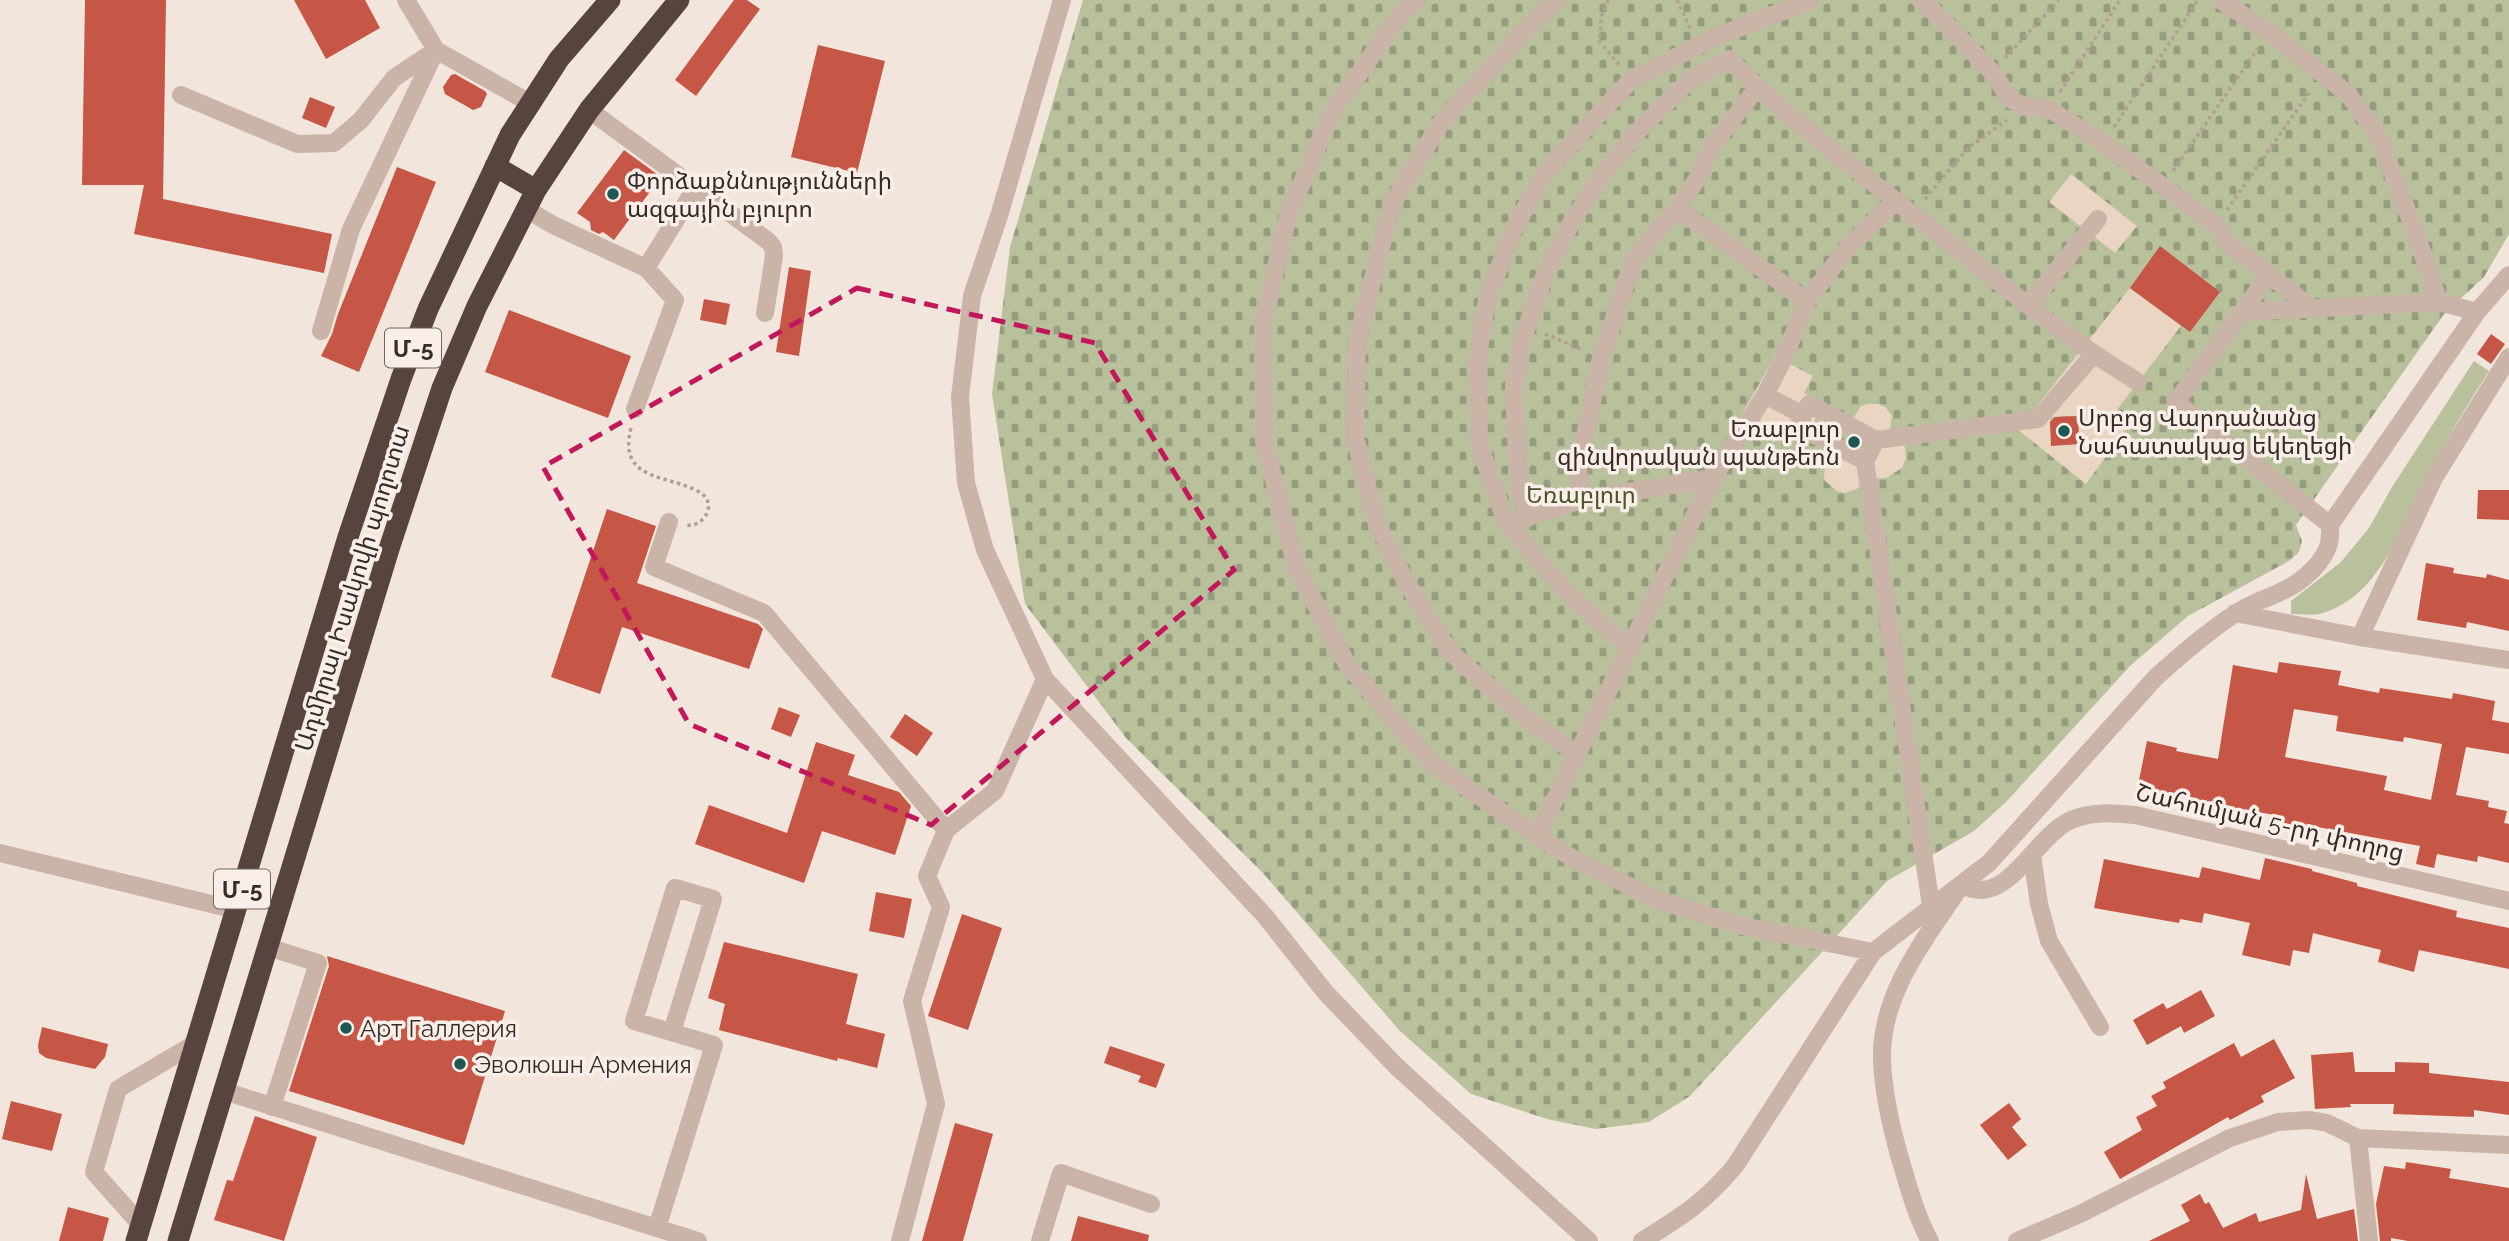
<svg xmlns="http://www.w3.org/2000/svg" width="2509" height="1241" font-family="Raleway,'Noto Sans Armenian',sans-serif">
<style>
.grass{fill:#b8c19b}
.cemetery{fill:url(#cemetery-stones)}
.plaza{fill:#ead4c2;fill-rule:evenodd}
.building{fill:#c65645;fill-rule:evenodd}
.lines{fill:none;stroke-linecap:round;stroke-linejoin:round}
.path{stroke:#b69d91;stroke-width:3.5;stroke-dasharray:3.5 3.5;stroke-linecap:butt}
.minor{stroke:#cab3a7;stroke-width:18}
.highway{stroke:#57443f;stroke-width:21}
.marked{fill:none;stroke:#c2185b;stroke-width:5;stroke-dasharray:14 9;stroke-linejoin:round}
.poi-dot{fill:#1d5855;stroke:#f9efe8;stroke-width:2.5}
.labels{text-anchor:middle;dominant-baseline:central;stroke-width:7;stroke-linejoin:round;paint-order:stroke}
.shield{fill:#f9efe8;stroke:#706662;stroke-width:2}
.shield-label{font-size:23px;font-weight:bold;fill:#362b28}
.poi-label{font-size:24px;fill:#362b28;stroke:#f9efe8;text-anchor:start}
.park-label{font-size:24px;fill:#4a552b;stroke:#f9efe8}
.street-label{font-size:24px;fill:#362b28;stroke:#f9efe8}
</style>
<defs>
<pattern id="cemetery-stones" width="16" height="16" patternUnits="userSpaceOnUse" patternTransform="scale(1.75)"><rect width="16" height="16" fill="#b8c19b"/><path d="M2 7V4a2 2 0 0 1 4 0v3zM10 15v-3a2 2 0 0 1 4 0v3z" fill="#969d7e"/></pattern>
</defs>
<rect width="100%" height="100%" fill="#f2e5db"/>
<path class="grass" d="M2474,361L2489,371C2467,405 2446,440 2427,477C2403,524 2380,596 2323,613C2314,616 2301,614 2291,614V601L2341,562L2369,528L2392,487Z"/>
<path class="cemetery" d="M1083,0H2509V234L2484,277L2444,314L2296,525L2302,541L2299,552L2289,561L2188,616L2130,666L2006,802L1974,831L1887,881L1690,1096L1649,1122L1596,1129L1547,1119L1471,1094L1400,1031L1262,872L1126,738L1025,604L992,394L1010,247Z"/>
<path class="plaza" d="M2071,174L2137,226L2115,253L2049,202Z
M2130,288L2181,326L2116,411L2131,422L2086,484L2018,430ZM2078,416L2079,444L2052,445L2050,417Z
M1775,356L1813,376L1804,393L1852,420L1861,406L1867,404H1879L1885,407L1892,416L1890,430L1903,442L1905,448L1906,458L1902,468L1886,478L1867,479L1857,489L1845,493L1837,491L1824,480L1825,463L1830,453L1782,428L1774,442L1737,423ZM1816,418L1865,443L1861,450L1813,424Z"/>
<path class="building" d="M85,0H166L163,199L332,234L324,273L134,234L144,185H82Z
M294,0H365L380,28L326,59Z
M734,0H747L760,9L696,96L675,80Z
M818,45L885,61L857,173L791,157Z
M455,74L485,91L487,94L481,107L473,110L445,94L443,87L451,75Z
M310,97L335,107L326,128L302,118Z
M624,150L661,177L614,240L603,232L599,234L591,230L590,222L577,213Z
M397,167L436,182L359,372L321,356L332,334L338,314Z
M2160,246L2220,292L2190,332L2130,288Z
M789,267L811,271L799,356L776,352Z
M704,299L730,304L726,325L700,320Z
M509,310L631,356L608,418L485,372Z
M2491,334L2505,344L2491,364L2477,354Z
M2078,416L2079,444L2051,446L2050,422L2055,417Z
M2478,490H2509V520L2477,519Z
M607,509L656,526L637,583L758,624L763,629L749,669L622,627L600,694L551,677Z
M2426,563L2454,568L2453,573L2486,578L2487,574L2509,580V631L2467,622L2466,628L2417,620Z
M2279,662L2341,671L2338,685L2379,693L2380,688L2452,699L2453,693L2495,701L2492,720L2509,723V754L2466,747L2456,795L2489,801L2488,807L2507,811L2504,823L2509,824V863L2478,856L2477,862L2437,854L2434,868L2416,864L2420,846L2296,823V826L2279,822L2280,816L2137,790L2147,741L2177,748L2176,751L2218,759L2233,665L2277,673ZM2294,709L2338,716L2336,731L2403,742L2404,737L2442,744L2431,800L2384,790L2387,776L2285,757Z
M779,707L800,715L791,737L771,729Z
M905,714L933,733L917,756L890,737Z
M816,742L855,755L848,775L899,792L911,806L895,855L822,831L804,883L695,844L709,805L787,833Z
M2265,858L2312,869V871L2357,883V886L2457,911L2456,917L2509,928V969L2419,950L2414,972L2378,962L2381,950L2313,933L2309,953L2293,950L2290,966L2242,955L2250,923L2204,913L2202,923L2180,919L2179,923L2094,908L2104,859L2199,878L2202,867L2260,880Z
M876,892L912,899L904,938L869,931Z
M962,914L1002,928L968,1030L928,1016Z
M724,942L858,974L846,1024L885,1034L877,1068L838,1058L837,1061L719,1030L725,1004L708,998Z
M327,956L505,1011L464,1145L289,1091L329,966Z
M2201,990L2215,1016L2184,1033L2181,1026L2147,1045L2133,1020L2163,1003L2167,1009Z
M42,1027L108,1044L105,1057L95,1069L46,1058L39,1053L38,1045Z
M2274,1039L2295,1078L2261,1096L2264,1102L2230,1120L2228,1117L2120,1179L2104,1152L2142,1130L2136,1117L2157,1106L2151,1096L2166,1088L2163,1082L2234,1043L2241,1057Z
M1110,1046L1165,1064L1156,1088L1138,1082L1141,1076L1104,1063Z
M2353,1052L2355,1072H2395V1062L2429,1063V1073L2509,1082V1115L2474,1110V1117L2393,1114L2394,1104H2350L2351,1107L2315,1109L2311,1055Z
M11,1101L62,1114L52,1151L2,1139Z
M2009,1103L2021,1119L2012,1127L2027,1145L2008,1160L1980,1125Z
M255,1116L317,1137L284,1241L214,1220L227,1180L233,1181Z
M955,1123L993,1134L963,1241H922Z
M2406,1162L2451,1169L2449,1178L2509,1188V1241H2408L2391,1238V1241H2380L2376,1204L2384,1166L2405,1169Z
M2306,1174L2317,1219L2354,1209L2358,1241H2149L2190,1221L2181,1205L2200,1194L2205,1204L2209,1202L2223,1228L2256,1213L2259,1222L2301,1210Z
M68,1207L109,1218L103,1241H59Z
M1078,1216L1149,1235L1148,1241H1071Z"/>
<g class="lines">
<path class="path" d="M1608,0L1602,15L1599,41L1620,66
M1677,0L1691,30
M2005,58L2059,0
M2060,92L2120,0
M2114,127L2198,0
M2173,171L2258,48
M1925,199L1968,148L2007,120
M2227,210L2311,90
M1545,334L1583,350
M631,428C617,483 671,474 701,493C718,505 703,528 686,525"/>
<path class="minor" d="M406,0L436,50L530,103
M1062,0L999,216L972,296L960,397L966,483L985,550L1045,679L1265,916L1326,993L1397,1067L1589,1241
M1417,0L1401,13L1331,114L1288,216L1263,322L1264,441L1296,567L1347,664L1431,763L1537,836L1572,858L1660,901L1747,927L1873,952
M1557,0L1522,33L1440,124L1392,204L1357,341L1355,437L1376,521L1406,582L1450,652L1523,716L1577,754
M1920,0L1941,18L1992,72L2010,99L2026,107L2049,109L2103,143L2216,225L2228,243L2313,309
M2220,0L2269,32L2348,94L2378,135L2416,234L2439,302
M181,95L297,144L334,143L361,120L394,78L436,50
M589,110L768,241L773,247L774,256L765,313
M1677,208L1807,301
M526,209L553,225L646,268L675,300L635,409
M646,268L695,189
M2029,305L2098,219
M2242,312L2269,275
M321,331L351,229L436,50
M1765,395L1803,415
M1865,461L1798,426L1809,404L1876,440
M1582,500L1578,470L1600,362L1633,261L1677,208L1698,178L1711,147L1757,88
M1528,518L1518,486L1514,387L1522,341L1544,277L1571,223L1603,173L1641,128L1689,81L1729,59C1794,124 1869,180 1941,236C2005,287 2068,340 2138,382
M1517,520L1582,500L1713,478L1765,395L1783,360L1807,301L1848,247L1895,201
M669,522L654,567L764,613L946,830
M2330,525L2176,402L2242,312L2439,302L2477,312
M2235,613L2360,637L2509,660
M2360,637L2434,478L2509,357
M1630,648L1567,593L1506,522L1479,444L1477,361L1487,299L1515,226L1547,170L1631,80L1715,37L1812,0
M1537,836L1713,478
M0,853L236,910
M2032,855L2039,904L2049,941L2100,1027
M1931,906L1865,461L1876,440L2038,419L2093,355
M268,947L318,963L272,1107
M224,1091L698,1241
M2358,1138L2369,1241
M141,1225L94,1172L118,1089L196,1043
M657,1228L714,1045L634,1021L675,888L713,899L672,1032
M900,1241L936,1104L912,1001L941,907L927,876L946,830L995,791L1045,679
M1040,1241L1061,1173L1151,1204
M1642,1241C1681,1217 1705,1202 1735,1166L1873,952L1989,863L2156,677C2181,655 2206,633 2233,615C2264,594 2290,596 2317,565C2328,551 2331,543 2330,525L2477,312L2509,275
M1930,1241C1915,1214 1908,1184 1899,1155C1891,1126 1883,1089 1882,1060C1880,994 1926,937 1961,886C1967,887 1976,891 1983,890C2016,887 2040,834 2071,820C2092,811 2113,813 2135,815L2509,901
M2017,1241L2080,1214L2230,1138L2278,1122L2310,1120L2327,1123L2358,1138L2509,1145"/>
<path class="highway" d="M495,166L536,190
M136,1241L348,537L401,379L428,309L510,135L559,59L610,0
M178,1241L389,549L442,388L477,306L536,190L589,110L679,0"/>
</g>
<path class="marked" d="M857,288L1095,343L1234,570L931,825L689,724L543,467Z"/>
<g class="poi-dot">
<circle cx="613" cy="194" r="7"/>
<circle cx="2064" cy="431" r="7"/>
<circle cx="1854" cy="442" r="7"/>
<circle cx="346" cy="1028" r="7"/>
<circle cx="460" cy="1064" r="7"/>
</g>
<g class="labels">
<g class="shield">
<rect x="385" y="328.5" width="56" height="39" rx="5"/>
<rect x="214" y="869.5" width="56" height="39" rx="5"/>
</g>
<g class="shield-label">
<text x="413" y="348">Մ-5</text>
<text x="242" y="889">Մ-5</text>
</g>
<g class="poi-label">
<text x="627" y="180">Փորձաքննությունների<tspan x="627" dy="28">ազգային բյուրո</tspan></text>
<text x="2078" y="417">Սրբոց Վարդանանց<tspan x="2078" dy="28">Նահատակաց եկեղեցի</tspan></text>
<text x="1840" y="428" text-anchor="end">Եռաբլուր<tspan x="1840" dy="28">զինվորական պանթեոն</tspan></text>
<text x="360" y="1028">Арт Галлерия</text>
<text x="474" y="1064">Эволюшн Армения</text>
</g>
<g class="park-label">
<text x="1581" y="494">Եռաբլուր</text>
</g>
<g class="street-label">
<text transform="translate(352 588) rotate(-73)">Ադմիրալ Իսակովի պողոտա</text>
<text transform="translate(2270 822) rotate(13)">Շահումյան 5-րդ փողոց</text>
</g>
</g>
</svg>
